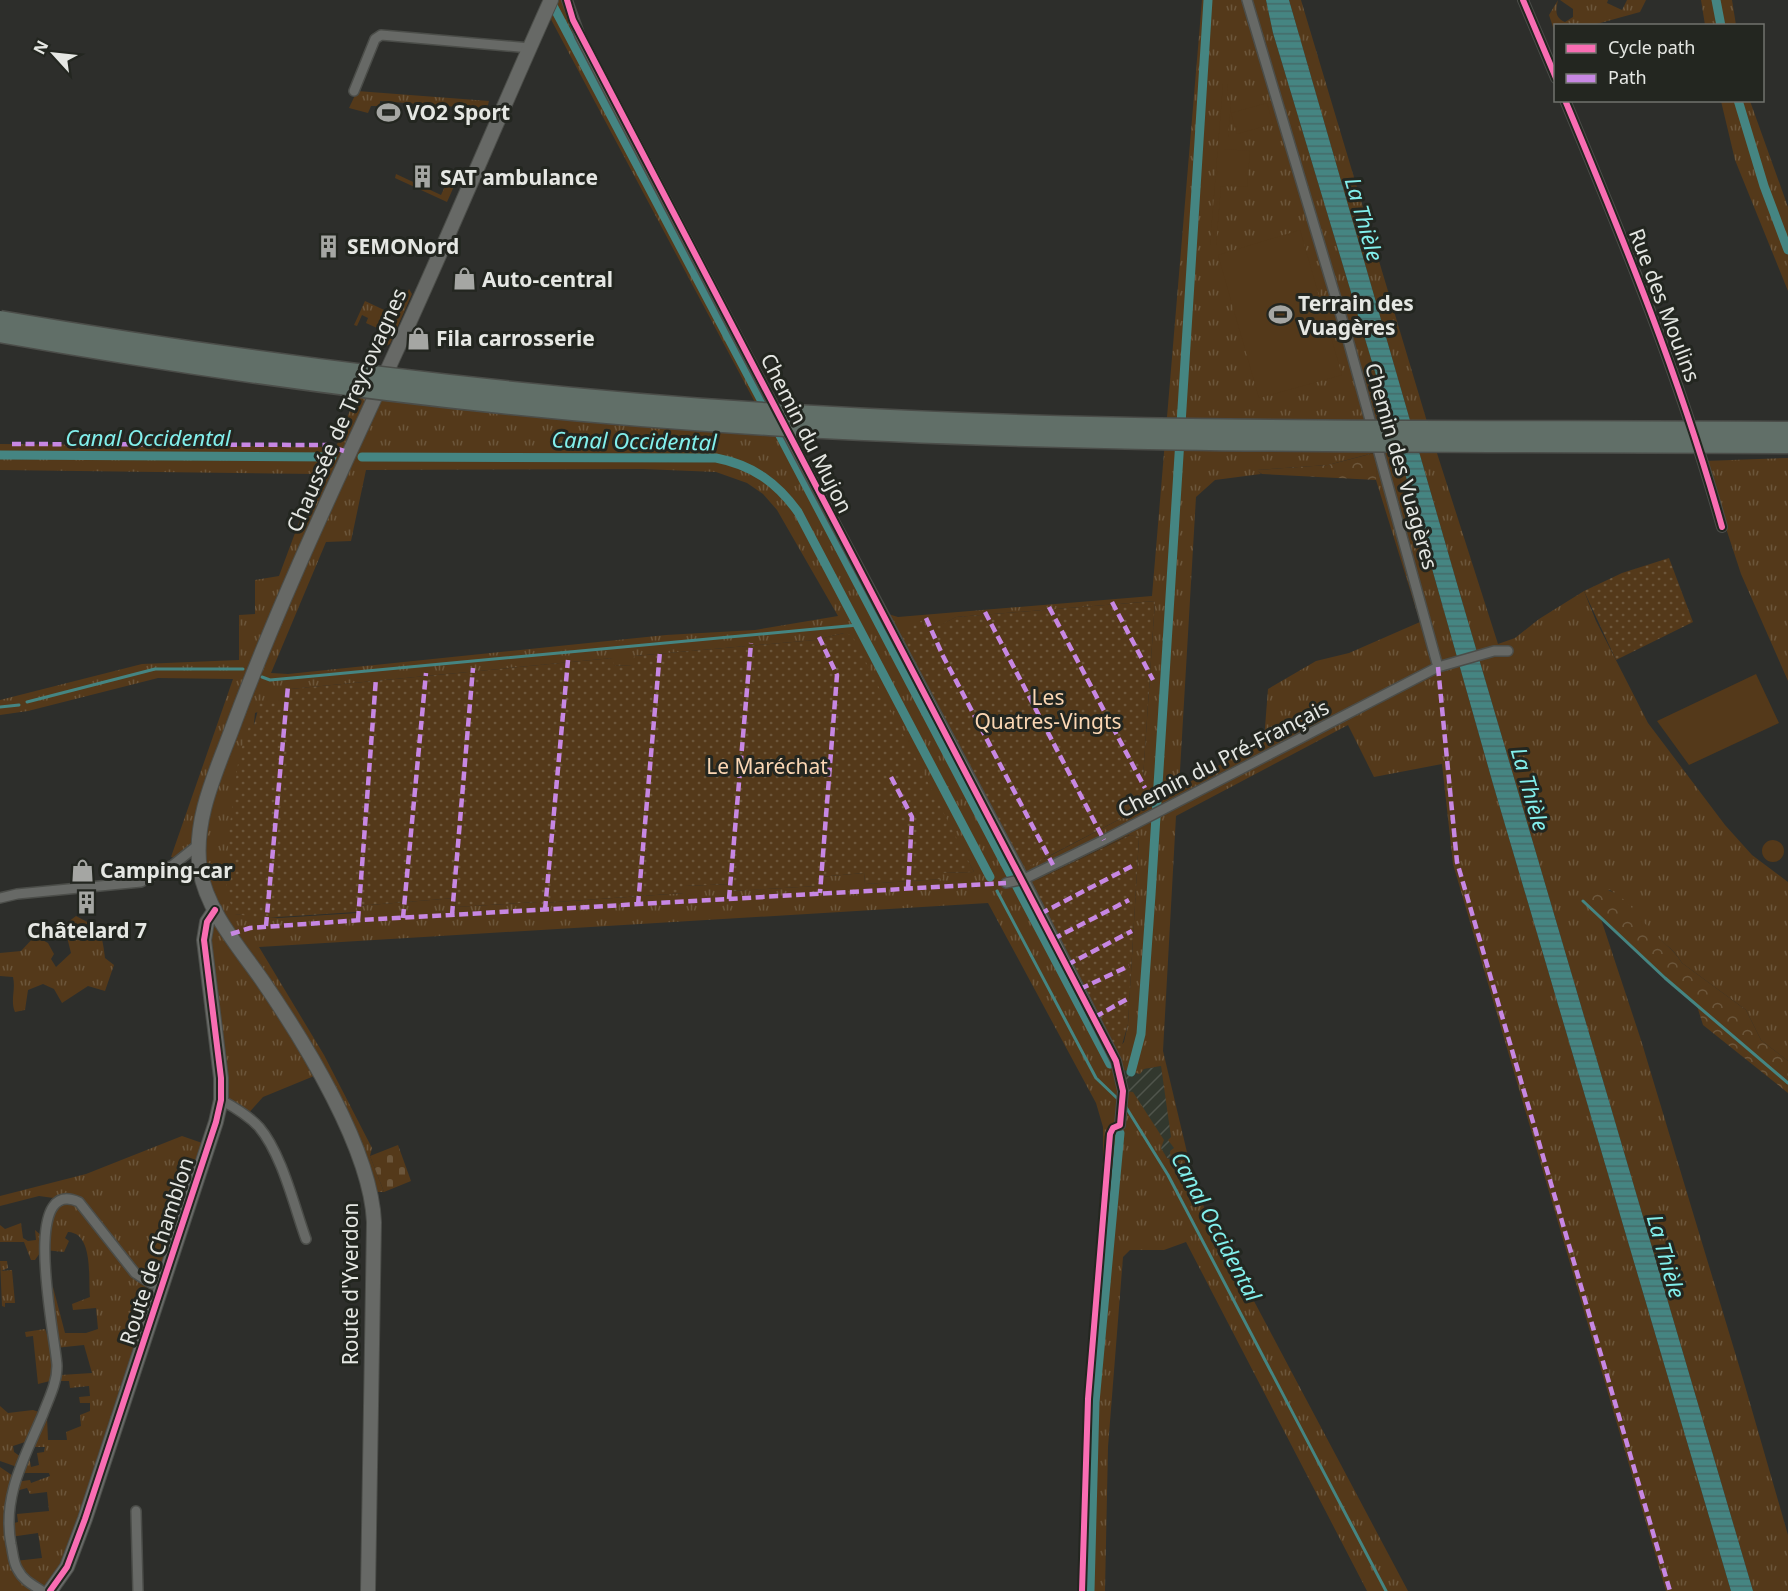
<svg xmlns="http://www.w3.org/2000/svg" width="1788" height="1591" font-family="'Noto Sans',sans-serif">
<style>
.industrial{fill:url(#industrial-furrows)}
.grass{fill:url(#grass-tufts);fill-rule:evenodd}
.forest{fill:url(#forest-crowns)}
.cemetery{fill:url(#cemetery-stones)}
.park{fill:url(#park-dots)}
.pitch{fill:#54391a}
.water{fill:url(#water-rules)}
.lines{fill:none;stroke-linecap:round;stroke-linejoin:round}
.stream{stroke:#458582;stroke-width:3}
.canal{stroke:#458582;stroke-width:9}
.street-casing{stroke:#4b4d49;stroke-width:12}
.secondary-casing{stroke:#4b4d49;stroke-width:16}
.street{stroke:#676966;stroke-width:9}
.secondary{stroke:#676966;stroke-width:14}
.highway-bridge-casing{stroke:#4b4d49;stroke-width:21;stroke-linecap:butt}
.highway-bridge{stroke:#616f68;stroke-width:18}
.quiet{stroke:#c787e3;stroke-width:4.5;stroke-dasharray:9 4.5;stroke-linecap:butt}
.cycleway-casing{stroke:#232620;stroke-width:10}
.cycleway{stroke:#f96db3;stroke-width:6}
.labels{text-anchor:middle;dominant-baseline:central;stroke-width:6;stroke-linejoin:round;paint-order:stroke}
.poi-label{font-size:21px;font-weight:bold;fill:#e5e7e3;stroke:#232620;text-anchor:start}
.street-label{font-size:21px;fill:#e5e7e3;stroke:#232620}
.park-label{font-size:21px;fill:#fbd7b4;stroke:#232620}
.water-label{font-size:22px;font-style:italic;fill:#82efec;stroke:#232620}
</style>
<defs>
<pattern id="industrial-furrows" width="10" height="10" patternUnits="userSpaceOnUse" patternTransform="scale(1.5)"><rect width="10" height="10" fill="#32382e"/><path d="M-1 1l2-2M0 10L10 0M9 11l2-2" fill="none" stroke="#50554c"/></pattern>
<pattern id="grass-tufts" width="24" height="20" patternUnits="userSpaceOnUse" patternTransform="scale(1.5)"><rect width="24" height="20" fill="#54391a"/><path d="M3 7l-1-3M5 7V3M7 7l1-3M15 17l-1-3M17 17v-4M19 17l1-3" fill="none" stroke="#6c563b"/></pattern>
<pattern id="forest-crowns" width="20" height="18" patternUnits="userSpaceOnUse" patternTransform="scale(1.5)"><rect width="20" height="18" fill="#54391a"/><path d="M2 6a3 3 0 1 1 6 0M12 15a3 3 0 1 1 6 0" fill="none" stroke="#6c563b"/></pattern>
<pattern id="cemetery-stones" width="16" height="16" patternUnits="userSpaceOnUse" patternTransform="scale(1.5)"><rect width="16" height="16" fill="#54391a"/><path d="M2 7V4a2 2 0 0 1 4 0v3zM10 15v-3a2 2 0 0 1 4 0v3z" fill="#6c563b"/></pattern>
<pattern id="park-dots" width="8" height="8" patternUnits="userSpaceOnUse" patternTransform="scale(1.5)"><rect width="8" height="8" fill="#54391a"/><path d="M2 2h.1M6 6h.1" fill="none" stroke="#6c563b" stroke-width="1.8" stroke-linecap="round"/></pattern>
<pattern id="water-rules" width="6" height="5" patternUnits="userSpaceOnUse" patternTransform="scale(1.5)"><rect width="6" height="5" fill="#458582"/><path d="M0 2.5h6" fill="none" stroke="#456b69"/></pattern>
</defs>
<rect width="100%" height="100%" fill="#2d2e2b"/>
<path class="industrial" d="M1161,1066L1174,1148L1172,1160L1167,1158L1123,1091L1119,1069L1140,1074L1144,1069Z"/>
<path class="grass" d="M551,0H567L573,20L888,614L898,617L1152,596L1202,0H1266L1273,33L1397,445L1493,784L1731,1591H1666L1453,864L1442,764L1374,777L1348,725L1176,816L1163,1051L1190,1165L1204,1207L1408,1591H1367L1186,1242L1164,1250H1130L1123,1257L1108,1447L1105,1591H1078L1084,1404L1103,1160V1127L1096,1103L988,903L259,947L324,1055L372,1148L370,1156L384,1192H372L319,1074L263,1097L246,1116L221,1100L207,969L215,910L198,845L180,859L171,857L233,679L158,678L28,711L0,715V700L142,664L239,660V615L255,614V580L279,576L317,474L0,470V444L336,447L355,397L767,425L546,10ZM1377,452L1376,480L1420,622L1349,653L1316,661L1268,689L1264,740L1179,788L1196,497L1215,480L1261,474L1257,470L1328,465ZM643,469L716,472L747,483L763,494L777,510L838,616L755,630L666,635L288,674L271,673L326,542L351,541L366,470ZM1155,601L1141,808L1044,859L932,695L914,665L922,621L928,632L956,617ZM844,633L974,872L941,873L942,879L865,884L864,873L819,877L817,886L732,891V884L684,886V893L543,903V906L538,902L456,907L455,898L357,906V913L278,918L235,914L255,713L288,701L290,689L613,658V666L634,665V656L815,640ZM1129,835L1139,837L1128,1024L1124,1042L1117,1050L1037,880ZM1161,1066L1171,1137L1168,1140L1174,1148L1170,1151L1171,1160L1167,1158L1161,1148L1164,1140L1133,1092L1123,1091L1119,1069L1140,1074L1144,1069Z
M1289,0H1301L1428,425L1498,644L1515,638L1539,619L1584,591L1596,621L1648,723L1725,825L1752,855L1788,882V1061L1761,1040L1746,1010L1682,963C1673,947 1659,941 1648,928C1636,914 1626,901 1610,890L1584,901L1601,919L1641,1040L1743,1379L1788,1535V1591H1753L1462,601Z
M1558,0C1556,10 1554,17 1565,22L1573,17V9L1560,0H1608L1607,3L1622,10L1627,0H1646L1640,12L1593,25L1556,26L1555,33L1549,15Z
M1701,0H1732L1736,25H1705Z
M357,91L489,101L485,117L484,109L380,101V106H371L368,113L349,108Z
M1721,101H1750L1788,207V291L1735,160Z
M396,174L441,195L448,180L455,184L447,202L395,178Z
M409,289L412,294L390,344L380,349L393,325L381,320L377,328L366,323L368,318L362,315L357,326L354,325L365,301L397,316Z
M1788,458V681L1741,574L1704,461Z
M76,916C100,928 102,931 105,958L114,965L105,991L88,986L62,1003L54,989L43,984L28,990L25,1010L15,1012C10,1000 16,990 13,977L0,976V953L21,951L35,936L48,943L54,954L51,959L56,967L71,953L64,925Z
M182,1136L208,1145L59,1579L40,1591H0V1467L16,1478L15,1482L30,1480L31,1483L50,1476L49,1473H18L20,1468L0,1461V1406L8,1413L33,1410L42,1413L46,1404H53L47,1418L48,1440H67L66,1432L81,1426L80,1415L90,1411V1403H80L79,1397L90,1396L89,1386L70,1388L69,1381H59L61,1375L92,1373L84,1345L55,1348L45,1289L53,1287L65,1333H86L98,1329L96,1308L73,1310L72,1304L90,1297C88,1279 94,1233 68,1232L65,1238L69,1241L64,1252L45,1250L49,1219L61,1199L39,1196L0,1206V1196L86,1174ZM31,1440L30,1445L35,1447H45L44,1452L37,1453L39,1465L31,1467L29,1456L24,1459L14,1452L13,1446ZM27,1488L30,1494L47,1492L49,1511L17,1514L18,1522L14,1523L12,1492ZM38,1533L42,1558L15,1561L10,1537Z
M21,1223L23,1238L28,1241L36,1240L35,1230L42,1236L40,1253L35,1260H31L24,1242H0V1225L5,1229Z
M0,1261H7L8,1268L1,1271L12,1270L15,1303H5V1307L2,1306Z
M45,1329C52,1346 54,1364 50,1381L38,1384L33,1336L26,1337L25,1332Z"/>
<path class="forest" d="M1378,452L1376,480L1262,474L1256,470L1328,465Z
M1598,889C1621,888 1635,913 1649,928C1660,941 1673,948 1682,963L1746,1010L1761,1040L1788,1061V1093L1703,1025L1697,1006L1583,901Z"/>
<path class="cemetery" d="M398,1145L411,1181L384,1192L370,1156Z"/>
<path class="park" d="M1669,558L1693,622L1616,660L1584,591L1622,573Z
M1155,601L1141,808L1024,869L898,633L922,621L928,631L956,617Z
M844,633L852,635L974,872L942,873L943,879L865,884L864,873L819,877L818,886L732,891V884L685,886L684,893L543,903V906H538V902L456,907L455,898L357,906V912L263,918L235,914L226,893L229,831L239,756L249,726L254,725L260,702L288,701L290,689L613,658L614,666L633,665L634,656L815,640Z
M1130,835L1139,837L1128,1024L1120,1052L1113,1045L1034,890L1037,880Z"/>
<path class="pitch" d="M1223,84H1228L1227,101L1231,102L1228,137H1224V149L1250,151L1247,187L1221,186L1216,245H1210Z
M1267,103L1273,124L1237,134L1231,113Z
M1300,230L1342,375L1259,398L1218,255Z
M1756,674L1779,723L1689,765L1657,721Z
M1762 851a11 11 0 1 1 22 0a11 11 0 1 1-22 0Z"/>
<path class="water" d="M1266,0H1289L1462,601L1753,1591H1731L1493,784L1397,445L1273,33Z"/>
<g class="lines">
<path class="stream" d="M262,677L270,680L303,677L858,625
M27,702L155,669H243
M0,707L19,705
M997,891L1096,1078L1119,1100
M1583,901L1665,978L1788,1083
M1124,1104L1168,1175L1386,1591"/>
<path class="canal" d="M550,0L767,411
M1716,0L1721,26
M1738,100L1764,186L1788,250
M775,426L1110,1064
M0,455L332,457
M362,457L716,458C753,465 777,483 798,512L990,877
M1131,1072L1141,1034L1151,895L1208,0
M1090,1591L1095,1402L1120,1133"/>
<defs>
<path id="street" d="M567,0L580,36L778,414
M1247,0L1345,329L1438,667
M1523,0L1556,78
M354,91L375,39L381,35L530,48
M1565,100C1624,241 1681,380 1722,527
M784,427L1024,879L1116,1061L1123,1091L1120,1125
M1006,883L1024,879L1104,840L1438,667L1494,651H1508
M0,898L17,894L141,882L173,865L198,845
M221,1100C234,1107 248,1115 259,1127C282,1154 294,1206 306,1239
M136,1511L138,1591
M42,1591C33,1585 23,1580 18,1570C13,1563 13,1552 11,1544C2,1496 25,1457 43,1414C49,1398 57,1383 57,1366C57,1345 18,1174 79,1202L135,1273L152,1284L163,1281"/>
<path id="secondary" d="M50,1591L67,1567L85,1519L216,1122L221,1100V1078L204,940L207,922L215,910
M368,1591L374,1222C371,1149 304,1041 262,980C239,947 207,911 200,870C192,819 218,768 235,721C287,582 352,449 413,314C460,210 504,104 551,0"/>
</defs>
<use href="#street" class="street-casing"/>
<use href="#secondary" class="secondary-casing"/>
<use href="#street" class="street"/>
<use href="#secondary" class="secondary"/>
<defs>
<path id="highway-bridge" d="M0,320C270,366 541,400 814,415C1138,434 1464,429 1788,431
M0,333C255,378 511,411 769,426C1108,446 1449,442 1788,444"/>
</defs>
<use href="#highway-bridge" class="highway-bridge-casing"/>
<use href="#highway-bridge" class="highway-bridge"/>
<path class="quiet" d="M12,444L326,445L344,451
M1112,602L1153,680
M1049,607L1145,788
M985,612L1104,840
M926,618L943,656L1053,865
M819,637L837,675L820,893
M1438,667L1457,862L1670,1591
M891,777L912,817L908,889
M729,899L751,643
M638,905L660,651
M545,910L568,660
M1040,914L1134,865
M452,915L473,668
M403,918L426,673
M358,920L376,678
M266,926L288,686
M231,934L250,928L362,920L1006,883
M1053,939L1129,900
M1067,965L1132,931
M1080,989L1129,966
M1095,1017L1129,998"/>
<defs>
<path id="cycleway" d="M567,0L573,20L1116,1061L1123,1091L1120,1125L1113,1128L1110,1134L1088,1399L1082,1591
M1523,0L1556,78
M1565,100C1624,241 1681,380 1722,527
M50,1591L67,1567L85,1519L216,1122L221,1100V1078L204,940L207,922L215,910"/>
</defs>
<use href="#cycleway" class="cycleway-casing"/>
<use href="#cycleway" class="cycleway"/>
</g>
<defs>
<symbol id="stadium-bare" viewBox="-9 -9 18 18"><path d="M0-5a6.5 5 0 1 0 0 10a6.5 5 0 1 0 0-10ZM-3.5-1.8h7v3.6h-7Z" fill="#a5a6a3" stroke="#232620" stroke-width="2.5" paint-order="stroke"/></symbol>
<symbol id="building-bare" viewBox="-9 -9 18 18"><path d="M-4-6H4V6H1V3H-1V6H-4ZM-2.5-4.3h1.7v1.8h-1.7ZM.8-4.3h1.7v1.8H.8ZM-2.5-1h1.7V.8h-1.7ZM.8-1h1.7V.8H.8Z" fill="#a5a6a3" stroke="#232620" stroke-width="2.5" paint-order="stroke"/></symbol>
<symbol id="shop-bare" viewBox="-9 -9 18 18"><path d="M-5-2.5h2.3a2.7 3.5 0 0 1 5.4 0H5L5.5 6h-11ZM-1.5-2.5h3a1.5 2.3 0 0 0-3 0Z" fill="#a5a6a3" stroke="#232620" stroke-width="2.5" paint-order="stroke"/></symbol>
</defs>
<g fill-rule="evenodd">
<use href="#stadium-bare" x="372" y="96" width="33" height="33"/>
<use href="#building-bare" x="406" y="160" width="33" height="33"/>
<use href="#building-bare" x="312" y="230" width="33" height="33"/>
<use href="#shop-bare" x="448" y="262" width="33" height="33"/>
<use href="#stadium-bare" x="1264" y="298" width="33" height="33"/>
<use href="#shop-bare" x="402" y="322" width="33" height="33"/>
<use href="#shop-bare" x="66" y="854" width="33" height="33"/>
<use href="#building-bare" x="70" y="886" width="33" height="33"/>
</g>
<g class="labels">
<g class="poi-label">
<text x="406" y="112">VO2 Sport</text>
<text x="440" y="177">SAT ambulance</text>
<text x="347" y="246">SEMONord</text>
<text x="482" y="279">Auto-central</text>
<text x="1298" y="303">Terrain des<tspan x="1298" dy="24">Vuagères</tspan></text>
<text x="436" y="338">Fila carrosserie</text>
<text x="100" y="870">Camping-car</text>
<text x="87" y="930" text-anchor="middle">Châtelard 7</text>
</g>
<g class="street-label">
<text transform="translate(1665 305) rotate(69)">Rue des Moulins</text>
<text transform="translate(346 410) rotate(-66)">Chaussée de Treycovagnes</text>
<text transform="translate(807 433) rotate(63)">Chemin du Mujon</text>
<text transform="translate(1402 466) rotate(74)">Chemin des Vuagères</text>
<text transform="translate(1223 758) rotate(-27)">Chemin du Pré-Français</text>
<text transform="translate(156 1251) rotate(-72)">Route de Chamblon</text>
<text transform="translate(350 1284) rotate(-90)">Route d'Yverdon</text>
</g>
<g class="park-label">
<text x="1048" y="697">Les<tspan x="1048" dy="24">Quatres-Vingts</tspan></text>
<text x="767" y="766">Le Maréchat</text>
</g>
<g class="water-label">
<text transform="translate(1365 219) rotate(74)">La Thièle</text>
<text x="148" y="437">Canal Occidental</text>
<text transform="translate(634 440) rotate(1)">Canal Occidental</text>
<text transform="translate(1531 789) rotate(74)">La Thièle</text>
<text transform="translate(1217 1226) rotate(62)">Canal Occidental</text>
<text transform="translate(1667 1256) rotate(74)">La Thièle</text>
</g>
</g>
<rect x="1554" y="24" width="210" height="78" fill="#232620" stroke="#71736e" stroke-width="1.5"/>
<rect x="1566" y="44" width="30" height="9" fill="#f96db3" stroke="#71736e" stroke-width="1.5"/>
<text x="1608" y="54" font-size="18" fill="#e5e7e3">Cycle path</text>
<rect x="1566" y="74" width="30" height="9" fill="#c787e3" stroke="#71736e" stroke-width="1.5"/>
<text x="1608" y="84" font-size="18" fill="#e5e7e3">Path</text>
<g transform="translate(54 54) rotate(297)" stroke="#232620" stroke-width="4.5" paint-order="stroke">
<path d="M0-4.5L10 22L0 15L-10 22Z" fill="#e5e7e3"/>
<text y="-9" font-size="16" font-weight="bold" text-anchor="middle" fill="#e5e7e3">N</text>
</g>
</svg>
